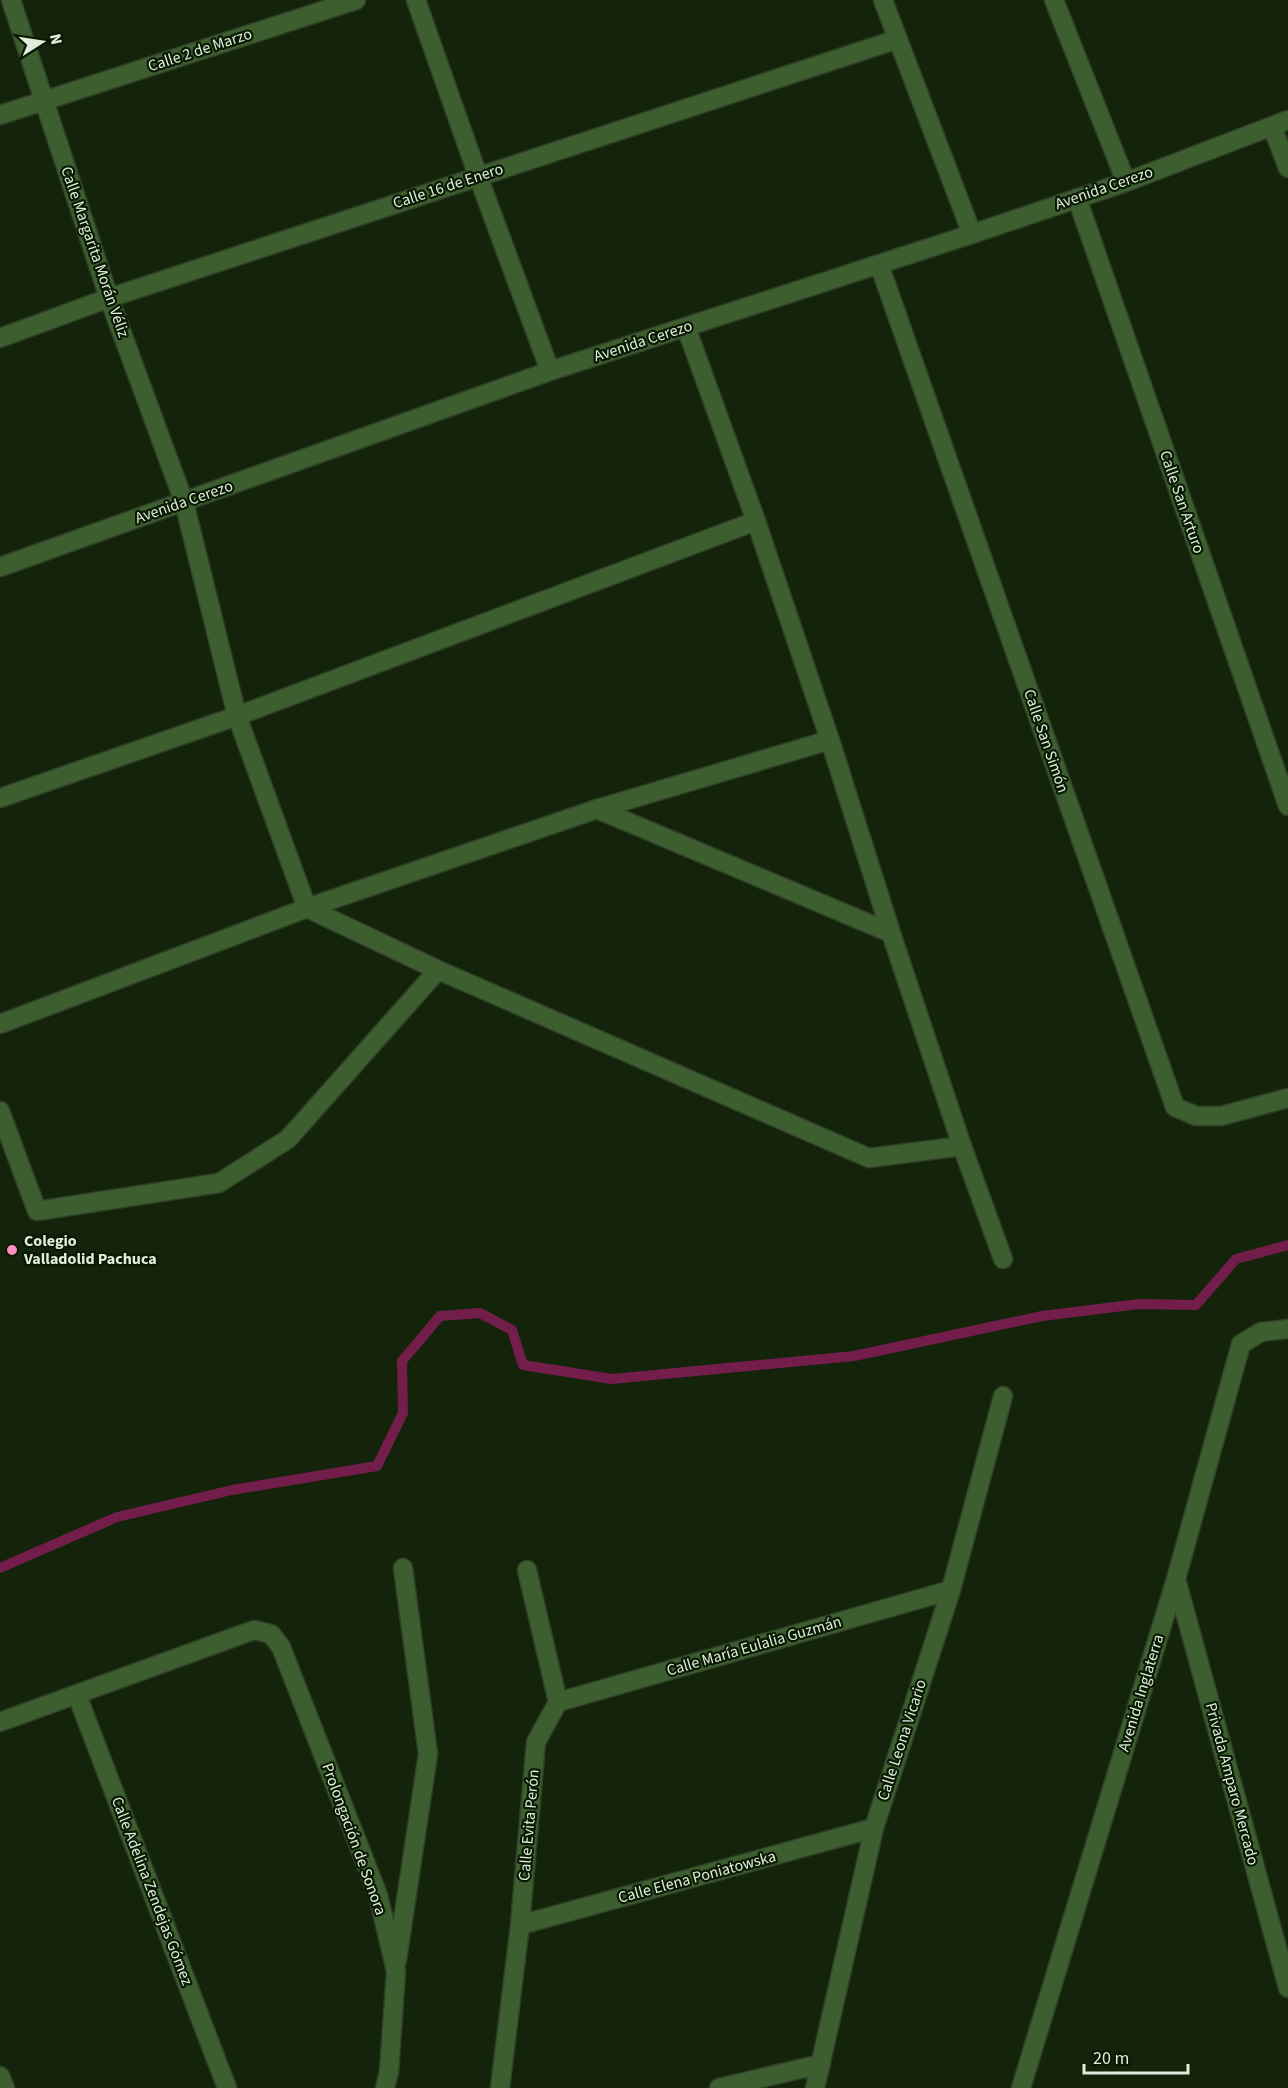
<svg xmlns="http://www.w3.org/2000/svg" width="1288" height="2088" font-family="'Source Sans 3',sans-serif">
<style>
.lines{fill:none;stroke-linecap:round;stroke-linejoin:round}
.stream{stroke:#731e4a;stroke-width:10}
.minor-casing{stroke:#304028;stroke-width:21}
.minor{stroke:#3d5f2f;stroke-width:18}
.poi-dot{fill:#fd8ec0;stroke:#091a03;stroke-width:2}
.labels{text-anchor:middle;dominant-baseline:central;stroke-width:4.5;stroke-linejoin:round;paint-order:stroke}
.street-label{font-size:16px;fill:#e1ecdc;stroke:#091a03}
.poi-label{font-size:16px;font-weight:bold;fill:#e1ecdc;stroke:#091a03;text-anchor:start}
</style>
<rect width="100%" height="100%" fill="#13240b"/>
<g class="lines">
<path class="stream" d="M0,1568L117,1517L232,1490L377,1466L403,1413L402,1361L440,1316L480,1313L512,1330L523,1365L612,1379L854,1356L1042,1316L1139,1304L1196,1305L1236,1259L1288,1245"/>
<defs>
<path id="minor" d="M11,0L109,298L184,502L237,716L307,908L438,970L869,1158L962,1146
M416,0L478,176L550,371
M883,0L972,234
M1054,0L1126,182
M0,115L356,0
M1272,126L1288,168
M1077,198L1288,806
M879,264L1175,1107L1196,1116H1221L1288,1098
M686,327L756,521L830,740L891,933L962,1146L1003,1259
M0,338L109,298L898,39
M0,567L550,371L972,234L1126,182L1288,120
M0,798L237,716L756,521
M597,809L891,933
M0,1024L307,908L597,809L830,740
M0,1111L37,1211L219,1183L288,1139L438,970
M1176,1579L1288,1988
M77,1695L227,2088
M558,1702L951,1590
M0,1722L254,1630L271,1634L281,1647L378,1895L396,1971L389,2072L385,2088
M520,1925L874,1828
M397,1960L428,1754L403,1568
M0,2076L5,2088
M500,2088L520,1925L536,1742L558,1702L527,1570
M719,2088L821,2064
M815,2088L874,1828L951,1590L1003,1396
M1021,2088L1176,1579L1241,1344L1261,1332L1288,1329"/>
</defs>
<use href="#minor" class="minor-casing"/>
<use href="#minor" class="minor"/>
</g>
<circle class="poi-dot" cx="12" cy="1250" r="6"/>
<g class="labels">
<g class="street-label">
<text transform="translate(200 50) rotate(-18)">Calle 2 de Marzo</text>
<text transform="translate(448 186) rotate(-18)">Calle 16 de Enero</text>
<text transform="translate(1104 188) rotate(-19)">Avenida Cerezo</text>
<text transform="translate(95 252) rotate(71)">Calle Margarita Morán Véliz</text>
<text transform="translate(643 341) rotate(-18)">Avenida Cerezo</text>
<text transform="translate(184 502) rotate(-19)">Avenida Cerezo</text>
<text transform="translate(1182 502) rotate(71)">Calle San Arturo</text>
<text transform="translate(1046 741) rotate(71)">Calle San Simón</text>
<text transform="translate(754 1646) rotate(-16)">Calle María Eulalia Guzmán</text>
<text transform="translate(1141 1693) rotate(-73)">Avenida Inglaterra</text>
<text transform="translate(902 1740) rotate(-72)">Calle Leona Vicario</text>
<text transform="translate(1232 1784) rotate(75)">Privada Amparo Mercado</text>
<text transform="translate(529 1825) rotate(-85)">Calle Evita Perón</text>
<text transform="translate(354 1839) rotate(70)">Prolongación de Sonora</text>
<text transform="translate(697 1877) rotate(-15)">Calle Elena Poniatowska</text>
<text transform="translate(152 1891) rotate(69)">Calle Adelina Zendejas Gómez</text>
</g>
<g class="poi-label">
<text x="24" y="1241">Colegio<tspan x="24" dy="18">Valladolid Pachuca</tspan></text>
</g>
</g>
<g transform="translate(42 42) rotate(78)" stroke="#091a03" stroke-width="4.5" paint-order="stroke">
<path d="M0-4.5L10 22L0 15L-10 22Z" fill="#e1ecdc"/>
<text y="-9" font-size="16" font-weight="bold" text-anchor="middle" fill="#e1ecdc">N</text>
</g>
<path d="M1084 2064v9h104v-9" fill="none" stroke="#e1ecdc" stroke-width="3"/>
<text x="1093" y="2064" font-size="18" fill="#e1ecdc" stroke="#091a03" stroke-width="4.5" paint-order="stroke">20 m</text>
</svg>
